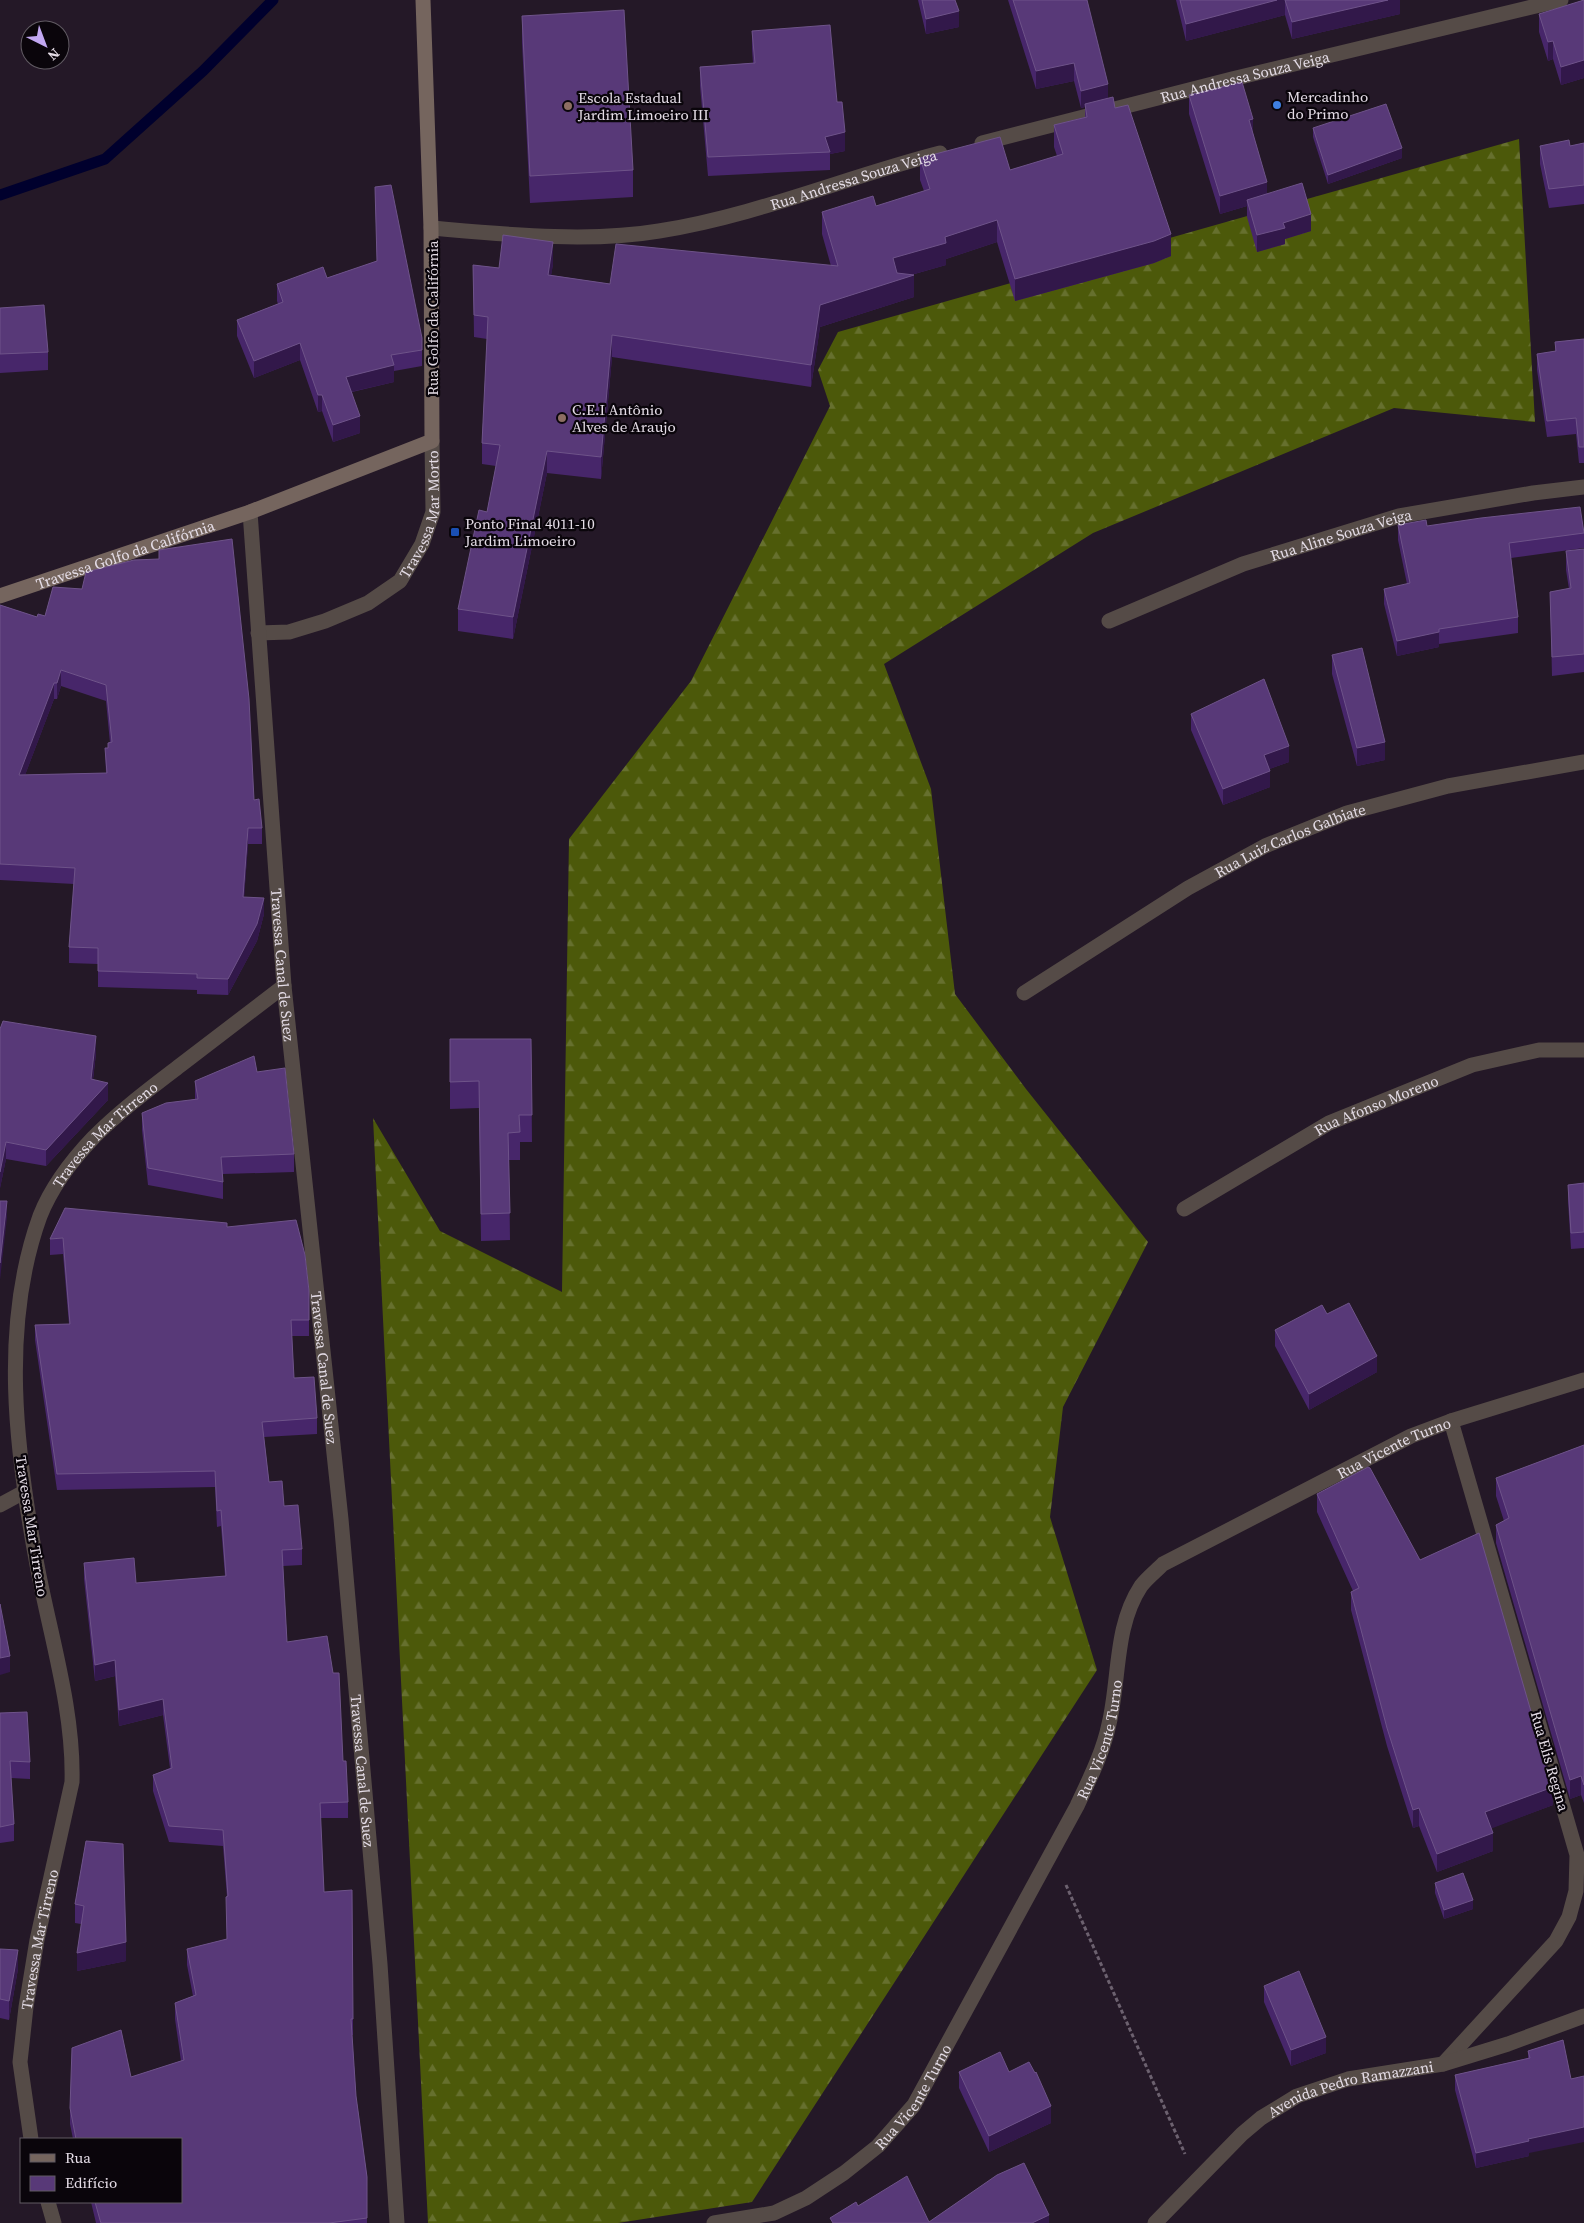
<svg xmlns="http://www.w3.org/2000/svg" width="1584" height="2223" font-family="'Source Serif 4',serif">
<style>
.forest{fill:url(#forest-firs)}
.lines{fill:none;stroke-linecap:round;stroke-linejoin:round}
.stream{stroke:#00002d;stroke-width:11}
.path{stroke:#6c616f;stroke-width:3;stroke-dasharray:4 2.5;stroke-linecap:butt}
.lane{stroke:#554b47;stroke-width:15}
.street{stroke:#554b47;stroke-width:15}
.secondary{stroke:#75655e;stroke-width:15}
.wall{fill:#47266a;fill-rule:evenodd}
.shaded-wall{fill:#32184a}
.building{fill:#583978;stroke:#6e5389;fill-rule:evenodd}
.shop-dot{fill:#3f7fe0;stroke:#0a050b;stroke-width:2}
.education-dot{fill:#8d6e63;stroke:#0a050b;stroke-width:2}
.transit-dot{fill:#1a4fb4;stroke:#0a050b;stroke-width:2}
.labels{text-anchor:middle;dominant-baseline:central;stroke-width:4.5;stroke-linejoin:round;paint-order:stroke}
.street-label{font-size:15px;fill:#e4dce6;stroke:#0a050b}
.poi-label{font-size:15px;fill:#e4dce6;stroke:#0a050b;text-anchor:start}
</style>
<defs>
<pattern id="forest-firs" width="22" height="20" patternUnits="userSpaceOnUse" patternTransform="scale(1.25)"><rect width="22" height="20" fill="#4c590a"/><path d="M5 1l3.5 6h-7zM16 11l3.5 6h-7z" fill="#66702e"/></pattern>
</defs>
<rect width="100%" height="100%" fill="#241827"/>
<path class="forest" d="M1519,139L1535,422L1394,408L1093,533L884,664L931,789L955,994L1026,1089L1148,1242L1063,1407L1050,1517L1097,1670L752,2202L618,2223H428L373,1118L440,1231L562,1292L569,839L691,681L830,406L818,370L838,332Z"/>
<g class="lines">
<path class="stream" d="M0,195L105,159L203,71L273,0"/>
<path class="path" d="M1066,1885L1185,2154"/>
<path class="lane" id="s1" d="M258,633L289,632L325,621L368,603L400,581L422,544L433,512L432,441"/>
<g class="street">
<path id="s2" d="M982,143L1232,79L1561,0"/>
<path id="s3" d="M431,228C502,234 588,243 659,231C755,216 846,177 940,153"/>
<path id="s4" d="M250,512L284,986L341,1519L380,1964L397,2223"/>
<path id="s5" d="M1109,621L1243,564L1399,516L1533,493L1584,487"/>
<path id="s6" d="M1024,993L1188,888L1265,846L1347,813L1448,786L1584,762"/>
<path id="s7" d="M1184,1209L1329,1123L1472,1065L1539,1050H1584"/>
<path d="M0,1505L24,1492"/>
<path d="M1443,2064L1556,1941L1569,1917L1576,1891L1577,1855L1451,1421"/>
<path id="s8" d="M31,2139L20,2062L26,2007L37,1940L72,1782C74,1710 50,1635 37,1565C16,1452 0,1326 40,1216C51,1188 73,1159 94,1137C121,1110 152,1087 182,1064C216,1038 250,1012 284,986"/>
<path d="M48,2202L54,2223"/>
<path id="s9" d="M714,2223L774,2213L806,2198L844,2173L878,2146L914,2105L1077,1806C1089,1780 1103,1753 1109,1724C1120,1678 1114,1627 1141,1586C1147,1578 1156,1571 1163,1564L1411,1436L1451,1421L1584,1380"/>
<path id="s10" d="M1155,2223L1242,2134L1261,2118L1297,2096L1348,2079L1443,2064L1508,2044L1584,2016"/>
</g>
<path class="secondary" id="s11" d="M0,596L250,512L432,441L431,228L423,0"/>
</g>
<path class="wall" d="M918,0H955L959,27L926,34Z
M1008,0H1087L1108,98L1115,108L1171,256L1154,263L1015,301L997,242L946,259V265L911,275L914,297L820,327L811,387L612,357L601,479L547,473L513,639L458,631V609L487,512L496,466L482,464V443L487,339L474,337L473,265L499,268L553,264L551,275L610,284L831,266L822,234V212L876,206L924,191L920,180V158L1010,170L1057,156L1054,147V125L1085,117V107L1081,108L1074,81L1036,89Z
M1176,0H1400V14L1292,39L1285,15L1186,41Z
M1584,0V78L1561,85L1553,59L1548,61L1539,32V14Z
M522,16L633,170V197L530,203L522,43Z
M752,31L837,102L845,151L830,154V170L708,176L700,86V67L753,63L752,49Z
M1189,95L1253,133L1267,194L1311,231L1285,239V244L1257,252L1247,217V206L1220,214L1189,114Z
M1313,128L1402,158L1328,184L1313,137Z
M1584,143V204L1549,208L1540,164V146H1570Z
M375,187L422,338V366L394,371V382L352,392L360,433L333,442L322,411L318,412L300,360L254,378L237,336V320L278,304L277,301V284L327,278L377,261Z
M0,308L48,352V370L0,373Z
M1584,339V463H1579L1576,434L1547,437L1537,370V354L1555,351V342Z
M1398,525L1584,533V548L1511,558L1518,617V633L1439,644V647L1397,656L1384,604V589L1407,584L1398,540Z
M1584,549V672L1552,676L1550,592L1569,589L1566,570V551Z
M159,550L254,800L262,828V844H248L244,897L264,914L257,941L228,995L197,994V990L98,987V964L69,963V947L74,884L0,880V605L37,617L45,616L82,589L159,559ZM61,686L106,701L110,743L108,748H105L106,773L25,775L54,699H57Z
M1332,655L1385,760L1357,766L1332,674Z
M1191,714L1289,762L1269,769L1270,787L1223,805L1191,730Z
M0,1029L96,1053L93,1080L108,1100L46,1166L6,1159L0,1188Z
M450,1039H531L532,1142H520V1160H509L510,1240L481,1241L479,1108L450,1109Z
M257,1072L294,1154V1172L223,1174V1199L148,1185L142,1130V1113L195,1099V1081Z
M1584,1183V1248L1571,1249L1568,1201V1185Z
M227,1227L309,1291V1336H292L294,1378L317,1418V1434L264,1437L269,1482L284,1506L302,1549V1565L283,1566L287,1642L343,1761L348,1802V1818H320L324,1892L353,2019V2035H352L356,2096L367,2177V2223H96L91,2202H181V2139H73L70,2124V2108L131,2077L181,2061L175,2019V2003L193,1996L187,1965V1949L227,1939V1897L223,1846L169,1842L153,1791V1775L170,1768L163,1715L119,1726L115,1676L95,1681L84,1579V1563L136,1583L225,1576L221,1526L217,1527L215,1487L57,1490L35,1340V1325L69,1324L63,1254L50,1255V1239Z
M1327,1314L1377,1372L1309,1410L1275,1346V1330Z
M1584,1445V1803L1581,1795L1570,1799L1496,1543V1525L1504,1521L1496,1496V1478Z
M1317,1494L1420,1560L1553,1805L1491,1828L1493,1851L1437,1872L1419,1826L1413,1828L1387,1746L1351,1610V1592L1353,1591L1317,1512Z
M0,1713L30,1762V1779L11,1778L14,1824V1841L0,1843Z
M86,1841L126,1961L77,1971L81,1924L75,1923V1904Z
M1435,1883L1473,1909L1444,1919L1435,1893Z
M0,1949L18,1969L9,2020L0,2018Z
M1264,1986L1326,2053L1291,2066L1264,2002Z
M1563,2040L1529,2153V2156L1476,2168L1455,2090V2075L1528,2058V2051Z
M959,2072H1009L1051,2123L989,2152L959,2088Z"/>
<path class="shaded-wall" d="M1277,0H1285V15L1186,41V24Z
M1388,0H1400V14L1292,39V22Z
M959,11V27L926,34V19Z
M1553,41V59L1548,61V42Z
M1584,60V78L1561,85V67Z
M1074,63V81L1036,89V71Z
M1108,84V101L1085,104V107L1081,108V91Z
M1253,119V138L1249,120Z
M845,132V151L830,154L825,137Z
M1402,148V158L1328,184V175Z
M1267,182V200H1247V206L1220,214V196Z
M1311,214V231L1285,239V244L1257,252V235L1283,223Z
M997,220V242L946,259V265L893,280V258L945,237Z
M1171,234V256L1154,263L1015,301V279Z
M553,242V264L548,297V275Z
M914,275V297L820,327L811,387V365L820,305Z
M612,335V357L601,479V457Z
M300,343V360L254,378V361Z
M394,365V382L346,393V377Z
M318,395H322V411L318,412Z
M360,416V433L333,442V425Z
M547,451V473L513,639V617Z
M1439,632V647L1397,656V641Z
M61,670V686L57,699V683Z
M54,683V699L19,791V775Z
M1385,742V760L1357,766V748Z
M1289,746V762L1264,771V755Z
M1270,771V787L1223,805V789Z
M248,828V844L243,913V897Z
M264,898V914L257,941L228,995V979Z
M96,1036V1053L91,1096V1079Z
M108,1083V1100L46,1166V1150Z
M6,1142V1159L0,1188V1172Z
M7,1201V1218L0,1280V1263Z
M1377,1356V1372L1309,1410V1394Z
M10,1656V1672L0,1675V1658Z
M115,1660V1676L95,1681V1665Z
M163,1699V1715L119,1726V1710Z
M1581,1776V1795L1570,1799V1780Z
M1553,1787V1805L1485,1831V1812Z
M1419,1808V1826L1413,1828V1810Z
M1493,1833V1851L1437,1872V1854Z
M1473,1900V1909L1444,1919V1910Z
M126,1942V1961L77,1971V1953Z
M18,1950V1969L9,2020V2001Z
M1326,2037V2053L1291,2066V2050Z
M1051,2106V2123L989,2152V2136Z
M1584,2127V2142L1529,2153V2156L1476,2168V2153L1528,2139Z
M1049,2215V2223H1032Z"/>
<path class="building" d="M922,0H955L959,11L926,19Z
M1013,0H1087L1108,84L1081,91L1074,63L1036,71Z
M1180,0H1277L1186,24Z
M1285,0H1388L1292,22Z
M1584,0V60L1561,67L1553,41L1548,42L1539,14Z
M624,10L633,170L530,176L522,16Z
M830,25L837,102H842L845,132L825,137L830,152L708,157L700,67L755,63L752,31Z
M1242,82L1253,119L1249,120L1267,182L1220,196L1189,95Z
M1113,97L1115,108L1128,105L1171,234L1154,241L1015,279L997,220L945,237L946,243L893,258L897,273L914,275L820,305L811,365L612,335L601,457L547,451L513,617L458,609L479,510L487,512L500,445L482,443L488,317L474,315L473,265L499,268L503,235L553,242L548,275L610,284L616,244L838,266L822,212L873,196L876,206L930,189L920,158L1000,137L1010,170L1063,154L1054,125L1087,117L1085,104Z
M1386,104L1402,148L1328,175L1313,128Z
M1569,140L1570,146L1584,143V185L1549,189L1540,146Z
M1302,183L1311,214L1283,223L1285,228L1257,235L1247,200Z
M391,185L422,338V350L391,355L394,365L346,377L360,416L333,425L322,395H318L300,343L254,361L237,320L283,302L277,284L323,267L327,278L377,261L375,187Z
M44,305L48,352L0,354V308Z
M1584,339V447H1579L1576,418L1547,421L1537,354L1556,351L1555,342Z
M1580,507L1584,533L1509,543L1518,617L1439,629V632L1397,641L1384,589L1410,583L1398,525L1426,520L1427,526L1481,518Z
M232,539L249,699L254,800L259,799L262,828H248L243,897L264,898L257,924L228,979L197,978V974L98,971V948L69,947L75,868L0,864V605L37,617L38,614L45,616L53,587L82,589L86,572L134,560L159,559V550ZM61,670L106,685L112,742L108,743V748H105L107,773L19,775L54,683H57Z
M1584,549V654L1552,657L1550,592L1571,588L1566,551Z
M1362,648L1385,742L1357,748L1332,655Z
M1264,679L1289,746L1264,755L1270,771L1223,789L1191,714Z
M3,1021L96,1036L91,1079L108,1083L46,1150L6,1142L0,1172V1029Z
M450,1039H531L532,1115H519L520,1132L508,1133L510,1213L481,1214L479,1081L450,1082Z
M254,1056L257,1072L285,1068L294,1154L221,1157L223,1182L148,1168L142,1113L166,1103L198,1099L195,1081Z
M1584,1183V1232L1571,1233L1568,1185Z
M0,1201H7L0,1263Z
M65,1208L227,1223V1227L296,1220L305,1255L309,1291V1320H291L294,1378L314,1377L317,1418L262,1422L269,1482L282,1481L284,1506L298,1505L302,1549L282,1550L287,1642L327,1636L333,1673H339L343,1761H346L348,1802L320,1803L324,1892L352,1890L353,2019H351L356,2096L367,2177V2218L329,2223H101L100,2220L95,2202H181V2139H76L70,2108L72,2048L121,2030L131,2077L184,2060L175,2003L196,1995L187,1949L227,1939L226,1897L228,1896L223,1830L169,1826L153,1775L172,1768L163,1699L119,1710L115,1660L95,1665L84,1563L134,1558L136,1583L226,1576L221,1510L217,1511L215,1471L57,1474L35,1325L70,1324L63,1238L50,1239Z
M1349,1303L1377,1356L1309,1394L1275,1330L1322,1305L1327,1314Z
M1584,1445V1785L1581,1776L1570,1780L1496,1525L1509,1518L1496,1478Z
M1368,1467L1370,1468L1420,1560L1479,1533L1553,1787L1485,1812L1493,1833L1437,1854L1419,1808L1413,1810L1387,1728L1351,1592L1359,1588L1317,1494Z
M0,1604L10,1656L0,1658Z
M27,1712L30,1762L10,1761L14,1824L0,1827V1713Z
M86,1841L123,1844L126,1942L77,1953L84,1906L75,1904Z
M1463,1873L1473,1900L1444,1910L1435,1883Z
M0,1949L18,1950L9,2001L0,1999Z
M1299,1971L1326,2037L1291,2050L1264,1986Z
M1563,2040L1571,2079L1584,2076V2127L1528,2139L1529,2141L1476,2153L1455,2075L1530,2058L1528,2051Z
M1000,2052L1009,2072L1029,2062L1035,2073L1036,2072L1051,2106L989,2136L959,2072Z
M1024,2163L1049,2215L1032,2223H833L830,2218L856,2202L858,2206L907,2176L929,2222L997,2175Z"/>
<circle class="shop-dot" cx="1277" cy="105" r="5"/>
<g class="education-dot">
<circle cx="568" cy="106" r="5"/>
<circle cx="562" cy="418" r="5"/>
</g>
<rect class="transit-dot" x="450" y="527" width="10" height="10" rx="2.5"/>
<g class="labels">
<g class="street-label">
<text stroke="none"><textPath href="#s2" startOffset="271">Rua Andressa Souza Veiga</textPath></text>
<text stroke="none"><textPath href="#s3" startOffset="430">Rua Andressa Souza Veiga</textPath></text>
<text transform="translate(432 318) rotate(-90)">Rua Golfo da Califórnia</text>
<text stroke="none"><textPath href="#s1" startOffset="226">Travessa Mar Morto</textPath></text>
<text stroke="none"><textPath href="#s5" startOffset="248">Rua Aline Souza Veiga</textPath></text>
<text stroke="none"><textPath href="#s11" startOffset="132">Travessa Golfo da Califórnia</textPath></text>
<text stroke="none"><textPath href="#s6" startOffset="308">Rua Luiz Carlos Galbiate</textPath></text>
<text stroke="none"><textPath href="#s4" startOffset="454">Travessa Canal de Suez</textPath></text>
<text stroke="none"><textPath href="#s7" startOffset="219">Rua Afonso Moreno</textPath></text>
<text stroke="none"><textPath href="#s8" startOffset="1042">Travessa Mar Tirreno</textPath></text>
<text stroke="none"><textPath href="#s4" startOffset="859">Travessa Canal de Suez</textPath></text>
<text stroke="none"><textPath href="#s9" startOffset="1101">Rua Vicente Turno</textPath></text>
<text transform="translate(32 1526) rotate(81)">Travessa Mar Tirreno</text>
<text stroke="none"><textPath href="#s9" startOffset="651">Rua Vicente Turno</textPath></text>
<text transform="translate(1550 1761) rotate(74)">Rua Elis Regina</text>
<text stroke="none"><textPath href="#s4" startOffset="1264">Travessa Canal de Suez</textPath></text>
<text stroke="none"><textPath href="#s8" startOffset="202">Travessa Mar Tirreno</textPath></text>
<text stroke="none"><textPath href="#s10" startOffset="245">Avenida Pedro Ramazzani</textPath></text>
<text stroke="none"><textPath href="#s9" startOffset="246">Rua Vicente Turno</textPath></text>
</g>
<g class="poi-label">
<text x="1287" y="96">Mercadinho<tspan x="1287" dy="17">do Primo</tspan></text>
<text x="578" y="97">Escola Estadual<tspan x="578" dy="17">Jardim Limoeiro III</tspan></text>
<text x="572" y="409">C.E.I Antônio<tspan x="572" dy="17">Alves de Araujo</tspan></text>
<text x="465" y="523">Ponto Final 4011-10<tspan x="465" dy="17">Jardim Limoeiro</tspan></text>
</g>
</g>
<rect x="20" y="2138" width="162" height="65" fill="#0a050b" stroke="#615b63"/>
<rect x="30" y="2154" width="25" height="8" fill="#75655e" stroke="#615b63"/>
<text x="65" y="2163" font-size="15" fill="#e4dce6">Rua</text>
<rect x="30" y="2176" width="25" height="15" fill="#583978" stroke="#615b63"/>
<text x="65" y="2188" font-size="15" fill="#e4dce6">Edifício</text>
<g transform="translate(45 45) rotate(138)"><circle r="24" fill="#0a050b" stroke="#615b63"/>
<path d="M0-4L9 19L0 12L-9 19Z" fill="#c2a8f2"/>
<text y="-8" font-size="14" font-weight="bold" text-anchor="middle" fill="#e4dce6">N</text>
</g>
</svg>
